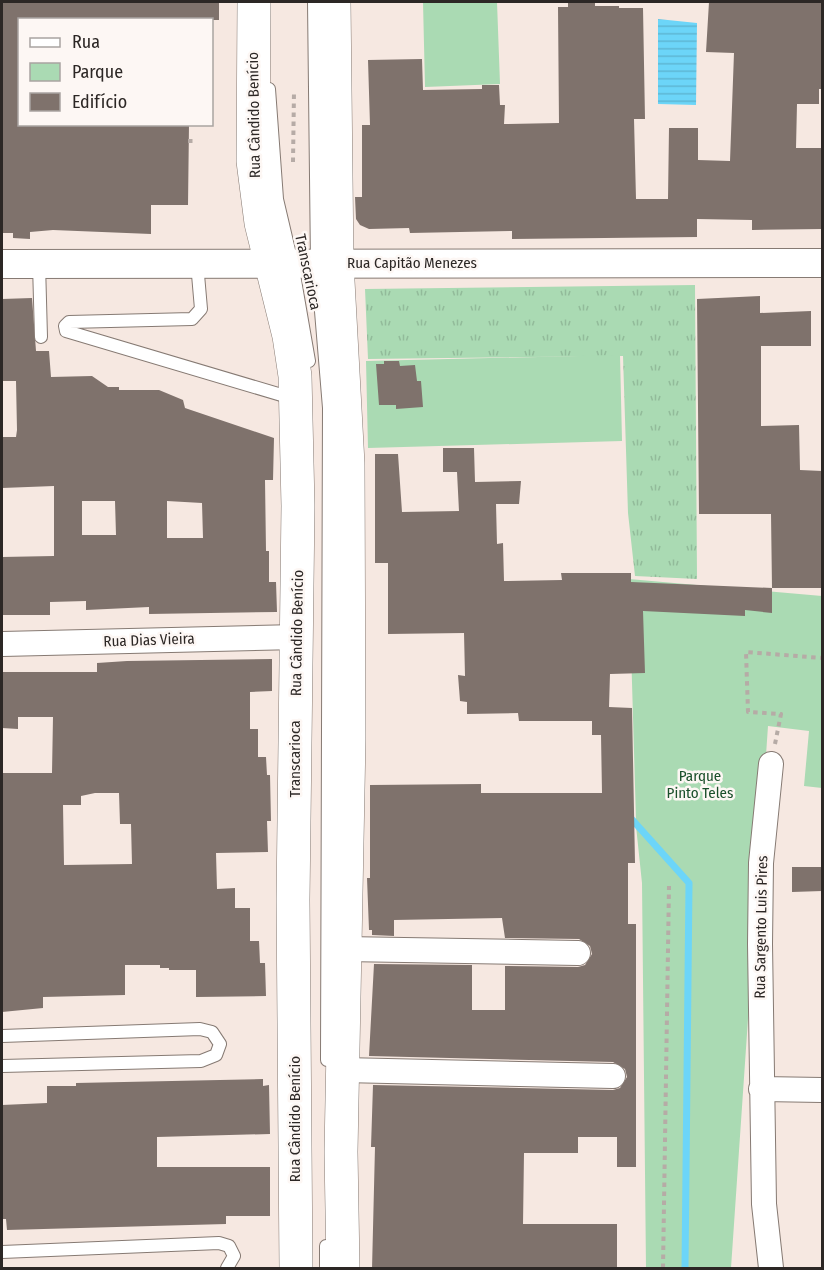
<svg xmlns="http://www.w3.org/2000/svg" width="824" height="1270" font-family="'Fira Sans Condensed',sans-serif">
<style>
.grass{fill:url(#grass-tufts)}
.park{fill:#aadab3}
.water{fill:url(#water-rules)}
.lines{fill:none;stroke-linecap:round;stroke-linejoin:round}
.stream{stroke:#6cd5f8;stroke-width:7}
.building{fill:#7f726c;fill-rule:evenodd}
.service-casing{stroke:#867a73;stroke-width:14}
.minor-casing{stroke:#867a73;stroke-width:26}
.tertiary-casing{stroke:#867a73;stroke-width:30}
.primary-casing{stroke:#867a73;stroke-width:34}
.path{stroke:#b6aba6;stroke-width:4;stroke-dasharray:4.5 4.5;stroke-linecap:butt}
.service{stroke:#fff;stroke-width:12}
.minor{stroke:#fff;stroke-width:24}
.tertiary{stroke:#fff;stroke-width:28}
.primary{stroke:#fff;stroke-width:33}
.labels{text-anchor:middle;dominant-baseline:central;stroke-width:5;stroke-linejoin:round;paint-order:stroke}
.street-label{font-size:15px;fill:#2c2725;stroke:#fdf7f4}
.park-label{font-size:15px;fill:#1a4f2a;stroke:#fdf7f4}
</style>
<defs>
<pattern id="grass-tufts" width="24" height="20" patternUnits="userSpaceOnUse" patternTransform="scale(1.5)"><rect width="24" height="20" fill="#aadab3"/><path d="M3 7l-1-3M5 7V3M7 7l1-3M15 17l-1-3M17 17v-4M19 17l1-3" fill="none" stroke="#92bb9a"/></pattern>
<pattern id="water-rules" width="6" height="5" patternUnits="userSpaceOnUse" patternTransform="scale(1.5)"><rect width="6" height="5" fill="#6cd5f8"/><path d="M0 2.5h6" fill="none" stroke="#5eb7d4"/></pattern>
</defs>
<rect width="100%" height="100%" fill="#f6e8e1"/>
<path class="grass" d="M695,285L697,579L635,576L628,513L623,356L368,359L365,289Z"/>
<path class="park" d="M423,2H497L500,84L425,87Z
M620,355L622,441L368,448L366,361Z
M629,579L822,596V788L804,786L809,731L768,726L731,1268H686L691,883L636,820Z
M636,826L686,883L685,1268H646L642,883Z"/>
<path class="water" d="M658,19L697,23L696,105L658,104Z"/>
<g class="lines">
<path class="stream" d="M628,815L689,883L685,1268"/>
</g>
<path class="building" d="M2,2H219V20H20V124H189L188,205H151V234L53,230L30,232V239L13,238V233H2Z
M568,2H595V6H619V8H643L645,119H634L636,199H668L669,128H698V160L730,161L734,53L706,52L709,2H822V89H819V104H797L796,148H822V229L752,230V220L697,219V237L512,239V231L410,233L409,228L369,229L360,225L356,219L355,197H362V125H370L368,60L422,59L423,90L482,89V85H499L500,105H505L504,124L559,123L558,7H568Z
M760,296V313L811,311V346H761V426L799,425L800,470L822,471V588H772L771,514H699L697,299Z
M32,298L36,351H49L51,377L92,376L108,387H119V390H159L183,400L185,408L274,438L273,480H265L266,551H269V582H276L277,612L149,614V607L86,610V601L50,602V615H2V557L54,556V486L2,488V437H16L17,430L16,381H2V299ZM82,501H115L116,535H82ZM167,501L202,503L203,538H167Z
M384,361H399L400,366L415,365L417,381H421L423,407L396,409V405H379L376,364H384Z
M443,448H474L475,482L521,481L519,504H496L497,544L503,543L504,581L562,580L561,573H631V582L772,588V613L745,610V616L643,611L645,673L610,674L609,707L632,708L635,863H628V924H636V1167H617V1137H578V1153H524L523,1224H617V1269H372L375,1147H371L373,1085L613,1090L620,1088L627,1077L625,1069L613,1062L369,1056L374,964L472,965V1010H505V966L578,967L585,965L592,954L590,946L579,939L505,938L502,918L394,920V936L372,935V930H369L367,878H370V785L481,784V793H602L601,735H592V721H519L518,713L467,714V702L460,701L458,675L465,676L464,633L388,634V563H375V454H398L402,512L459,511L457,472H443Z
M272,659V691L250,692V729H258V757H266L267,775H270L271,821H267L268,852L216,853L217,889L235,888V908H250V941H259L260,963H265L266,996L196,997V970H169V968H160V965H125V995L43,997V1008L2,1012V773H52L53,717H18V729L2,728V672H97V663L127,661ZM95,793H119L120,824H131L132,864L64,865L63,805H81V796Z
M792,867H822V891L792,892Z
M263,1079V1086L269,1085L270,1134L157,1137V1167H270V1216H226V1224L7,1230L6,1219H2V1105L47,1103V1086H76V1083Z"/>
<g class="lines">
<defs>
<path id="service" d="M314,2L317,263L329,408L327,1060
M269,89L277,199L292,263L309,361
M197,263L201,309L192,319L69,322L65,326L66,331L295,399
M39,264L41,337
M2,1036L200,1029L212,1032L220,1044L216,1055L201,1061L2,1066
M2,1252L219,1243L229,1246L234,1256L227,1268
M326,1268V1246"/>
<path id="minor" d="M2,644L297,637
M771,764L761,863L760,944L764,1204L771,1268
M344,949L578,953
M343,1070L613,1076
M761,1089L822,1090"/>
<path id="tertiary" d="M2,264L822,263"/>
<path id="primary" d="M254,2L253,161L261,223L289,336L295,376L298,506L293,900L296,1268
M334,2L337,263L348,464L349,738L341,1152L343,1268"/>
</defs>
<use href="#service" class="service-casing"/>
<use href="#minor" class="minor-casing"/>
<use href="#tertiary" class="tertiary-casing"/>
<use href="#primary" class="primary-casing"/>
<path class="path" d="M188,141H197
M293,162L294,91
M775,744L781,714L748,712L746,652L822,658
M663,1268L669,886"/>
<use href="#service" class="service"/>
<use href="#minor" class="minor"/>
<use href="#tertiary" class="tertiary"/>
<use href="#primary" class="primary"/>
</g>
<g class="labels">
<g class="street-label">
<text transform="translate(254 115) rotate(-91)">Rua Cândido Benício</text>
<text x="412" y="263">Rua Capitão Menezes</text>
<text transform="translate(308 272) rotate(78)">Transcarioca</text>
<text transform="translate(297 633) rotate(-89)">Rua Cândido Benício</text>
<text transform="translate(149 640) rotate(-2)">Rua Dias Vieira</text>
<text transform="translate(295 759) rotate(-90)">Transcarioca</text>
<text transform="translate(761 927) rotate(-89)">Rua Sargento Luis Pires</text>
<text transform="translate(295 1119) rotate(-90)">Rua Cândido Benício</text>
</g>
<g class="park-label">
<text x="700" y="776">Parque<tspan x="700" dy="17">Pinto Teles</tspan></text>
</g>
</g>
<rect width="824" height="1270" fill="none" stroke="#2c2725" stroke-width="6"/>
<rect x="18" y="18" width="195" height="108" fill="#fdf7f4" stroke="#a9a4a1" stroke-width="1.5"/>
<rect x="30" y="38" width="30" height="9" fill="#ffffff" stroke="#a9a4a1" stroke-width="1.5"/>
<text x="72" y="48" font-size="18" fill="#2c2725">Rua</text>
<rect x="30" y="63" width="30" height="18" fill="#aadab3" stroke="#a9a4a1" stroke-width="1.5"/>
<text x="72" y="78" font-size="18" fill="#2c2725">Parque</text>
<rect x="30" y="93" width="30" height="18" fill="#7f726c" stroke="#a9a4a1" stroke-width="1.5"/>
<text x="72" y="108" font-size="18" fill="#2c2725">Edifício</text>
</svg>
